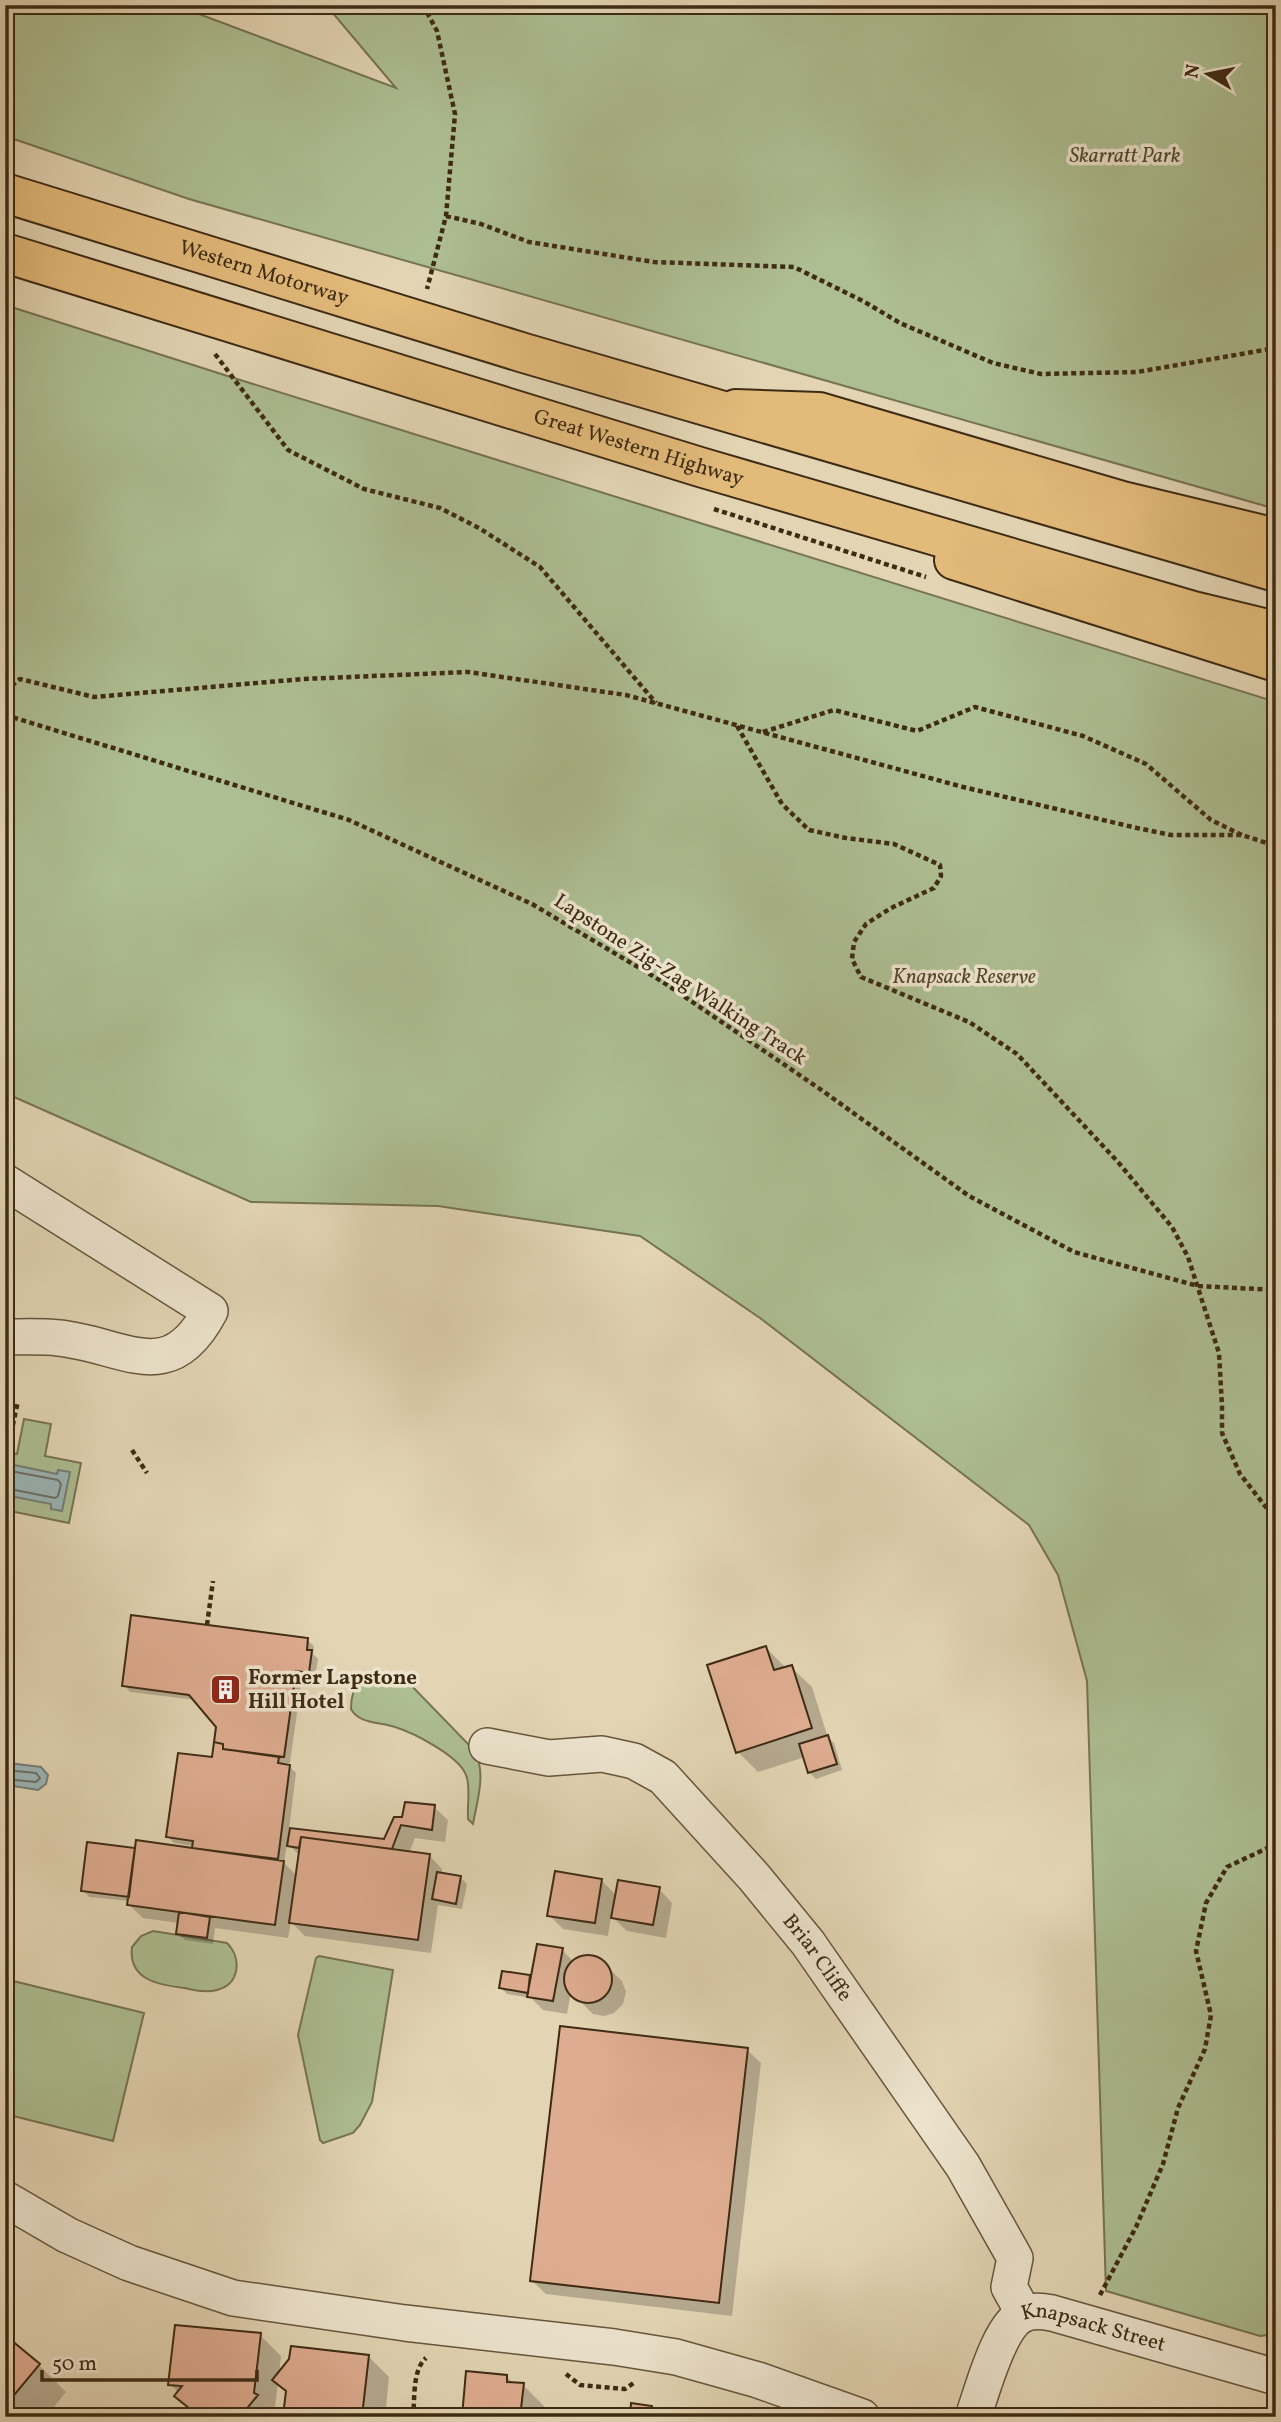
<svg xmlns="http://www.w3.org/2000/svg" width="1281" height="2422" font-family="Vollkorn,serif">
<style>
.green{fill:#adbe92;stroke:#767453;stroke-width:2}
.water{fill:#9ab6b9;stroke:#757e77;stroke-width:2}
.shadow{fill:#0003;fill-rule:evenodd}
.lines{fill:none;stroke-linecap:round;stroke-linejoin:round}
.shore{stroke:#6c7066;stroke-width:2}
.building{fill:#deac90;stroke:#3e2b14;stroke-width:2}
.minor-casing{stroke:#67563c;stroke-width:38}
.major-casing{stroke:#3e2b14;stroke-width:42}
.highway-casing{stroke:#3e2b14;stroke-width:42}
.path{stroke:#3e2b14;stroke-width:4.5;stroke-dasharray:5 3.5;stroke-linecap:butt}
.minor{stroke:#ede4ce;stroke-width:35}
.major{stroke:#e2ba7a;stroke-width:38}
.highway{stroke:#e2ba7a;stroke-width:38}
.labels{text-anchor:middle;dominant-baseline:central;stroke-width:7;stroke-linejoin:round;paint-order:stroke}
.park-label{font-size:21px;font-style:italic;fill:#54482d;stroke:#ede4ce}
.street-label{font-size:21px;fill:#3e2b14;stroke:#ede4ce}
.poi-label{font-size:21px;font-weight:bold;fill:#3e2b14;stroke:#ede4ce;text-anchor:start}
</style>
<rect width="100%" height="100%" fill="#e3d5b4"/>
<filter id="stains"><feTurbulence type="fractalNoise" baseFrequency=".00286" numOctaves="4"/><feColorMatrix values="0 0 0 0 .2 0 0 0 0 .09 0 0 0 0 .02 0 0 0 .5 -.17"/></filter>
<radialGradient id="worn" r=".72"><stop offset=".6" stop-color="#630" stop-opacity="0"/><stop offset="1" stop-color="#630" stop-opacity=".3"/></radialGradient>
<path class="green" d="M5,5H175L396,88L326,5H1276V509L189,199L5,136Z
M5,305L237,379L1276,702V2334L1260,2336L1106,2291L1087,1681L1058,1575L1029,1525L760,1318L640,1236L438,1206L251,1202L5,1093Z
M24,1419L51,1424L45,1456L81,1463L69,1523L5,1510V1452L17,1454Z
M387,1672L396,1674L407,1681L474,1750C487,1772 477,1801 473,1824L468,1819C467,1805 471,1787 466,1775C459,1756 414,1733 395,1727C380,1722 359,1724 351,1709C351,1684 362,1673 387,1672Z
M153,1931L227,1943C242,1958 240,1984 217,1990C206,1993 195,1990 184,1988C159,1985 128,1980 132,1947L141,1936Z
M319,1956L393,1970L372,2102L360,2125L353,2133L323,2143L320,2140L298,2035L316,1958Z
M5,1979L144,2013L113,2141L5,2114Z"/>
<path class="water" d="M5,1463L57,1474L58,1470L70,1472L62,1511L51,1509V1504L5,1495Z
M8,1763L41,1767L48,1775L46,1784L38,1790L6,1785L5,1765Z"/>
<path class="shadow" d="M307,1640L314,1646L313,1654L318,1659L315,1679L302,1677L290,1763H280V1765L290,1767L296,1773L289,1830L385,1841L404,1819L434,1807L448,1820L445,1842L415,1838L409,1853L429,1855L442,1869V1874L460,1877L467,1884L462,1909L438,1905L431,1953L305,1936L291,1922L288,1938L215,1928L213,1944L185,1940L178,1934L179,1923L143,1918L129,1905L130,1901L89,1897L83,1890L136,1850L197,1851L194,1846L174,1843L168,1837L213,1759L218,1727L196,1700L130,1692L124,1685ZM287,1843L300,1856L297,1876L284,1863Z
M766,1648L786,1668L791,1667L812,1687L828,1738L834,1743L842,1770L816,1779L809,1772L805,1757L758,1772L738,1752Z
M601,1880L617,1896L659,1889L672,1903L666,1938L627,1931L611,1916L608,1936L563,1929L549,1915Z
M562,1950L573,1961L586,1956L598,1958L622,1981L626,1992L623,2004L614,2013L604,2016L593,2014L571,1992L567,2014L543,2010L531,1998L507,1994L501,1988L529,1977L532,1980Z
M747,2050L761,2063L732,2316L546,2294L532,2281Z
M260,2335L281,2356L279,2374L369,2357L389,2377L385,2417H295L285,2407L287,2393L278,2383L274,2414L277,2417H197L177,2396L179,2393L170,2384Z
M5,2338L39,2365L66,2392L46,2417H5Z
M507,2377L514,2384L523,2385L550,2412V2417H463Z
M651,2407L661,2417H631Z"/>
<g class="lines">
<path class="shore" d="M5,1470L58,1480L61,1484L58,1496L55,1498L5,1488
M5,1770L36,1773L40,1778L36,1782L5,1779"/>
</g>
<path class="building" d="M131,1615L308,1638L307,1650H312L309,1673L296,1671L284,1757L223,1749V1744L214,1742L216,1727L189,1695L122,1686Z
M766,1646L774,1670L792,1665L812,1728L736,1753L707,1665Z
M828,1735L837,1764L808,1773L799,1744Z
M214,1742L223,1744V1749L279,1757L278,1763L290,1765L278,1859L192,1848L193,1841L166,1837L178,1753L212,1757Z
M405,1802L435,1805L432,1830L401,1825L392,1849L301,1837L299,1848L287,1846L290,1828L384,1839L394,1817H402Z
M301,1837L430,1854L418,1940L289,1923Z
M136,1840L284,1861L275,1925L127,1905Z
M87,1842L135,1848L129,1897L81,1891Z
M555,1871L602,1879L595,1923L547,1916Z
M437,1872L461,1876L456,1904L432,1899Z
M618,1880L660,1887L653,1925L611,1918Z
M179,1912L210,1917L207,1938L176,1934Z
M537,1944L563,1948L553,2001L527,1997Z
M564 1979a24 24 0 1 1 48 0a24 24 0 1 1-48 0Z
M502,1971L530,1975L528,1993L499,1988Z
M560,2026L748,2048L719,2303L530,2281Z
M175,2325L261,2333L254,2393L258,2395L240,2417H200L174,2396L182,2386L168,2385Z
M5,2335L40,2364L5,2406Z
M291,2346L369,2355L362,2416L348,2414L346,2417H317L309,2411L284,2408L286,2391L272,2380L289,2359Z
M466,2371L507,2375V2382L524,2383L520,2417H462Z
M631,2403L652,2406L651,2417H630Z"/>
<g class="lines">
<defs>
<g id="minor">
<path d="M5,1182L210,1311C169,1389 125,1345 59,1338C42,1336 23,1337 5,1337"/>
<path id="s1" d="M487,1746L549,1758L602,1754L634,1761L663,1777L754,1877L808,1943L963,2166L1015,2258L1009,2287L1024,2314"/>
<path d="M5,2199L67,2235L129,2263L233,2298L405,2323L614,2347L676,2357L758,2380L862,2417"/>
<path id="s2" d="M973,2417C982,2392 999,2324 1024,2314C1033,2310 1042,2311 1052,2313L1276,2377"/>
</g>
<path id="major" d="M736,409L819,412L1122,501L1276,538
M954,560L1276,662"/>
<g id="highway">
<path id="s3" d="M5,193L524,353L1276,572"/>
<path id="s4" d="M5,253L700,467L1193,611L1276,631"/>
</g>
</defs>
<use href="#minor" class="minor-casing"/>
<use href="#major" class="major-casing"/>
<use href="#highway" class="highway-casing"/>
<path class="path" d="M423,5L437,31L455,114L446,216L427,289
M446,216L481,224L529,242L654,262L794,267L863,301L900,323L993,363L1041,374L1137,372L1276,348
M215,354L288,450L364,489L440,508L479,528L540,567L656,703
M714,509L926,577
M5,691L20,679L94,697L303,679L468,672L626,695L963,787L1137,828L1171,835H1242L1276,846
M5,715L349,820L532,904L663,982L820,1089L969,1196L1074,1252L1198,1286L1276,1290
M737,726L782,804L809,830L846,838L894,844L940,865L941,876L934,888L891,908L866,924L854,942L852,959L861,977L969,1022L1017,1054L1118,1162L1172,1227L1188,1257L1219,1353L1222,1406V1433L1240,1474L1276,1520
M763,732L834,710L917,731L975,707L1083,736L1146,764L1211,820L1242,835
M11,1434L18,1401
M132,1450L147,1473
M207,1625L213,1581
M1100,2295L1136,2227L1163,2164L1178,2108L1205,2049L1211,2015L1196,1951L1206,1903L1227,1867L1276,1844
M566,2374L580,2385L625,2389L635,2382
M739,2409L749,2417
M413,2417C415,2400 412,2370 426,2358"/>
<use href="#minor" class="minor"/>
<use href="#major" class="major"/>
<use href="#highway" class="highway"/>
</g>
<defs>
<symbol id="building-square" viewBox="-11 -11 22 22"><rect x="-9" y="-9" width="18" height="18" rx="4" fill="#8f2418" stroke="#ede4ce"/><path d="M-4-6H4V6H1V3H-1V6H-4ZM-2.5-4.3h1.7v1.8h-1.7ZM.8-4.3h1.7v1.8H.8ZM-2.5-1h1.7V.8h-1.7ZM.8-1h1.7V.8H.8Z" fill="#fff"/></symbol>
</defs>
<g fill-rule="evenodd">
<use href="#building-square" x="208" y="1672" width="35" height="35"/>
</g>
<g class="labels">
<g class="park-label">
<text x="1125" y="156">Skarratt Park</text>
<text x="964" y="977">Knapsack Reserve</text>
</g>
<g class="street-label">
<text stroke="none"><textPath href="#s3" startOffset="271">Western Motorway</textPath></text>
<text stroke="none"><textPath href="#s4" startOffset="663">Great Western Highway</textPath></text>
<text transform="translate(680 980) rotate(33)">Lapstone Zig-Zag Walking Track</text>
<text stroke="none"><textPath href="#s1" startOffset="420">Briar Cliffe</textPath></text>
<text stroke="none"><textPath href="#s2" startOffset="189">Knapsack Street</textPath></text>
</g>
<g class="poi-label">
<text x="248" y="1678">Former Lapstone<tspan x="248" dy="24">Hill Hotel</tspan></text>
</g>
</g>
<rect width="1281" height="2422" fill="none" stroke="#e3d5b4" stroke-width="28"/>
<rect x="7" y="7" width="1267" height="2408" fill="none" stroke="#3e2b14" stroke-width="3.5"/>
<rect x="14" y="14" width="1253" height="2394" fill="none" stroke="#3e2b14" stroke-width="2"/>
<g transform="translate(1208 74) rotate(280)" stroke="#ede4ce" stroke-width="5" paint-order="stroke">
<path d="M0-5L12 26L0 18L-12 26Z" fill="#3e2b14"/>
<text y="-10" font-size="19" font-weight="bold" text-anchor="middle" fill="#3e2b14">N</text>
</g>
<path d="M42 2370v10h215v-10" fill="none" stroke="#3e2b14" stroke-width="3.5"/>
<text x="52" y="2370" font-size="21" fill="#3e2b14" stroke="#ede4ce" stroke-width="5" paint-order="stroke">50 m</text>
<rect width="100%" height="100%" filter="url(#stains)"/>
<rect width="100%" height="100%" fill="url(#worn)"/>
</svg>
